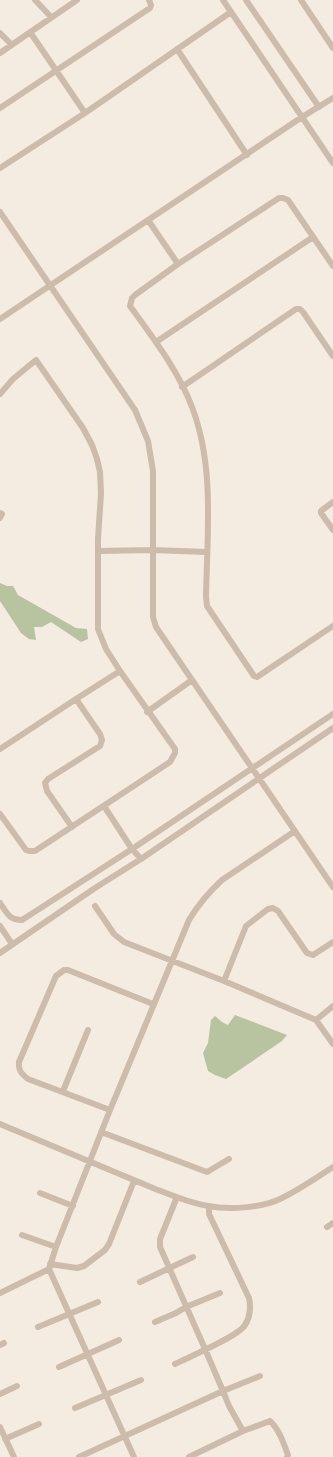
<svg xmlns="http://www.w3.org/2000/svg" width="333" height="1457" font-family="Inter,sans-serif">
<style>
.green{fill:#b8c4a0}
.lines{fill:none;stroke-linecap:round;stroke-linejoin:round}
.minor{stroke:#cdbbac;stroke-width:6}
</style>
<rect width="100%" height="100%" fill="#f4ebe1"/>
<path class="green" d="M0,583L7,586H13L18,595L76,628L87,629L88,639L81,642L51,622L42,627H34L36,640L29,639L21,633L0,601Z
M235,1015L287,1035L282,1041L226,1079L215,1075L208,1071L203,1053L208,1043L211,1020L215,1016L222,1022L228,1025Z"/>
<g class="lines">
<path class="minor" d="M35,0L51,17
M223,0L333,163
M246,0L319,107
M301,0L333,48
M30,32L85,113
M0,33L12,45
M177,49L247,155
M0,53L77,0
M0,108L150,8L151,5L149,0
M0,168L85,113L231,12
M0,212L135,410L148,441L153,471V617L156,627L333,887
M148,220L178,264
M333,266L288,200L283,198H279L178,264L135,295L132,298L130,306C153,338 178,370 192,407C215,467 207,534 206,597L207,606L211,612L254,676L257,677L333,626
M0,319L302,117L333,98
M156,342L313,237
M182,387L296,309H300L303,312L333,356
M0,394L13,379L36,360L83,428L92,445L97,459L100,472L101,493L98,539V629L106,649L120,671L175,749V753L170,762L35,851H29L26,850L0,814
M333,502L321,511V513L333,530
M0,513L2,514L0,518
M98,551L153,550L206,552
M147,712L192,680
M0,749L76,699
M104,806L132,849L141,859
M72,827L47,791L45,783L48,779L100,746L102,740L100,734L76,699L120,671
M0,903C7,913 9,920 22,920L132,849L333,714
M95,906L114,934L124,942L224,981L316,1020L333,1044
M0,926L12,944
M0,953L95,888L141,859L333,728
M224,981L246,926L268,909L273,908L278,911L307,953L313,955L333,942
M316,1020L333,1006
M63,1091L88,1030
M110,1110L28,1079C22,1074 18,1071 19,1062L56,976L64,970H68L153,1004
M0,1124L153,1188C171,1195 189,1203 208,1206C229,1210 261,1208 280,1199C299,1190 316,1178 333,1167
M101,1132L207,1172L229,1159
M40,1193L73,1206
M327,1227L333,1223
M22,1235L56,1247
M50,1264L77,1268L84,1266L105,1250L109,1244L134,1181
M49,1269L134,1457
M140,1282L193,1257
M0,1293L49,1269L56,1247L110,1110L189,920C198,905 209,892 222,880L295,831
M155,1322L176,1313L186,1307L220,1293
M38,1327L98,1302
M0,1345L4,1343
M175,1364C189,1357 239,1336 245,1325C250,1318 251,1307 249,1298L209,1214V1206
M59,1367L119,1340
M0,1394L17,1386
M75,1408L141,1380
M0,1427L14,1457
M243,1431L229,1406L223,1391L260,1376
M5,1439L39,1424
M79,1457L223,1391L205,1349L160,1247V1239L177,1197
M189,1457L243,1431L270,1421C279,1429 284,1444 288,1455L287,1457"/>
</g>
</svg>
